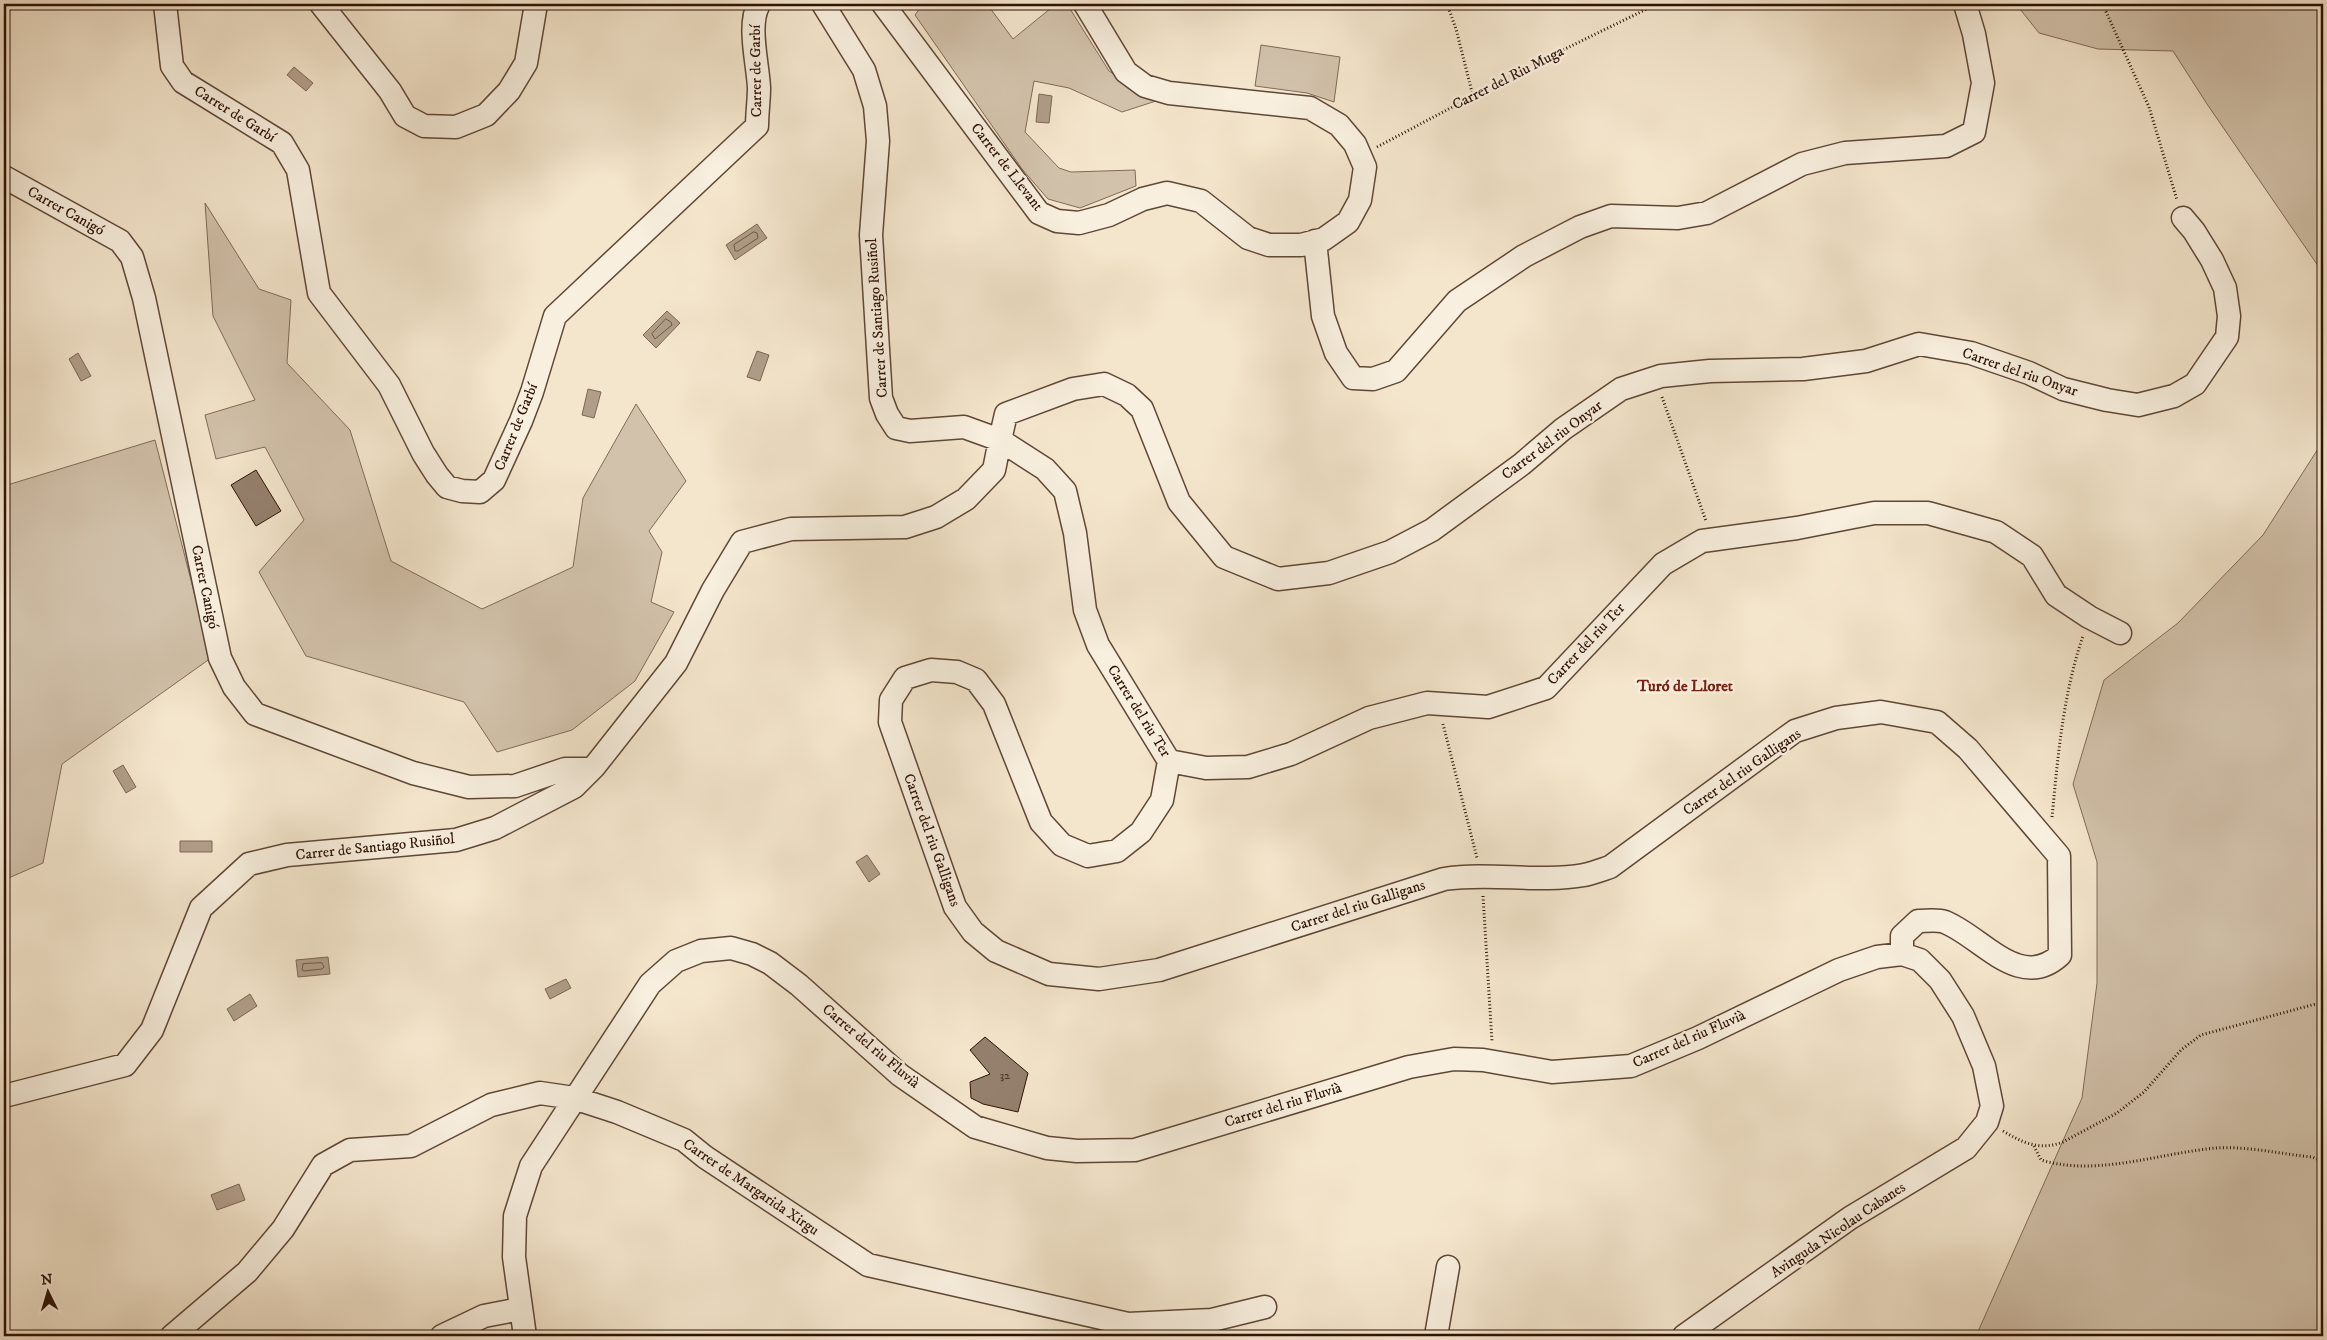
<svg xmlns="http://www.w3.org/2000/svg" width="2327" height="1340" font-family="'IM FELL DW Pica',serif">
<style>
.green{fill:#d2c2ab;stroke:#806a58}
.water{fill:#b09e89;stroke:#7c6654}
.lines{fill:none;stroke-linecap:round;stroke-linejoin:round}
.shore{stroke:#6e5846;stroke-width:1}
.building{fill:#94806d;stroke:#2d1204}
.minor-casing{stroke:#5f4736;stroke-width:25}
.path{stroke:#2d1204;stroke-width:3;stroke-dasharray:1 2.5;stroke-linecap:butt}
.minor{stroke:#f8efde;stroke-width:22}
.labels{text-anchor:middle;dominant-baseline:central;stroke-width:5;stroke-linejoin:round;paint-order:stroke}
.number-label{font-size:12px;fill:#472e1e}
.street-label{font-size:15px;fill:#2d1204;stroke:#f8efde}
.neighbourhood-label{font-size:16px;font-weight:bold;fill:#7a1f14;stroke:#f8efde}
</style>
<rect width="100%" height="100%" fill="#f4e6cd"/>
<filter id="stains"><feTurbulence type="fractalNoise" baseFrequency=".004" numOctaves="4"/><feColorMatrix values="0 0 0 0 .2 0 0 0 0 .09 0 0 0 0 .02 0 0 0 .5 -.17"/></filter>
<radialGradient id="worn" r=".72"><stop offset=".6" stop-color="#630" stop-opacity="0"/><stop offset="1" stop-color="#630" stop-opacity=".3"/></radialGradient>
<path class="green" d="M923,4H987L1013,39L1056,4H1067L1109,71L1156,101L1122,112L1069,88L1034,81L1025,132L1059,168L1071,172L1135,170L1136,186L1080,208L1048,199L1022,169L915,15Z
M2016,4H2323V273L2207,104L2173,51L2098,49L2039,33Z
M1261,45L1340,57L1334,102L1307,93L1255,86Z
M205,203L259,289L291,300L287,363L350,430L391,561L482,609L573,567L583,498L636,404L686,481L649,531L662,552L651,602L674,612L635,681L572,730L497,752L464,702L306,656L259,572L304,520L265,447L216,459L205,415L255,400L213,316Z
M155,440L211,658L62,764L43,863L4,880V486Z
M2323,441V1336H1976L2082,1098L2097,983V862L2073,784L2104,680L2178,623L2263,535Z"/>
<path class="water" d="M294,67L313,83L306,91L287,75Z
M1039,94L1052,96L1049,123L1036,122Z
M757,224L767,238L735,260L726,245Z
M667,311L680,323L656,348L643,335Z
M757,351L769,355L760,381L747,377Z
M78,353L91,376L81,381L69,359Z
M588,389L601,392L594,418L582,415Z
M123,765L136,787L126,793L113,771Z
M180,841H212V852H180Z
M867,855L880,874L869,882L856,862Z
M328,957L330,974L298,977L296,960Z
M566,979L571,988L550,999L545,989Z
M250,994L257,1006L234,1021L227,1009Z
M239,1184L245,1200L217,1210L211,1195Z"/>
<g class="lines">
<path class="shore" d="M754,232L757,233L758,238L738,251H735L734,245Z
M666,319L671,322L672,325L655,339L652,334Z
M322,963L324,967L322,969L304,971L302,970L303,964Z"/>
</g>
<path class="building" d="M256,470L281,511L256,526L231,485Z
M985,1037L1028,1073L1018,1112L983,1104L971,1098L970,1082L990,1074L970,1050Z"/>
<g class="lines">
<defs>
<path id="minor" d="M165,4L172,66L183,82L282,143L298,170L319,293L389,385L423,453L437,475L447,487L462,491L480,492L494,480L521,421L532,392L555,316L757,126C757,114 759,100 759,88C758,64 747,24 759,4
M321,4L390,91L405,116L424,126L456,127L486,115L509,91L526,63L536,4
M883,4L1039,213L1057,221L1079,223L1109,215L1143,199L1167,193L1201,201L1248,238L1269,245H1301L1324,239L1348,222L1360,200L1365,167L1355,144L1339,125L1310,108L1169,93L1145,86L1126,72L1085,4
M4,177L120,241L132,257L144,298L220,658L234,687L255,714L413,773L469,787L515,786L565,769H592
M1315,241L1323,316L1336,353L1353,378L1373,379L1396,371L1457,301L1524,256L1580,227L1611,216L1678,218L1707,213L1802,164L1845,153L1946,146L1974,132L1983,83L1974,34L1965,4
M2120,633L2089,617L2056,595L2032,556L1996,532L1928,513H1874L1797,528L1702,541L1663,564L1546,688L1488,707L1427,703L1369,718L1291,754L1248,767L1206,768L1169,761L1098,645L1085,610L1075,533L1065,491L1045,469L1000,440L1006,414L1073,389L1104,384L1127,395L1142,409L1179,502L1224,557L1278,579L1329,573L1390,552L1432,530L1522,464L1563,429L1621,389L1661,376L1710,371L1803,369L1866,361L1919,344L1971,353L2029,373L2063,389L2107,400L2138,405L2174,396L2195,384L2227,337L2229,316L2225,288L2212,260L2194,231L2183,218
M1169,761L1162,800L1141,832L1117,851L1088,856L1062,845L1041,822L994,704L976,680L957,672L931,670L905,678L891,700L890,722L955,907L973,932L996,951L1049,974L1099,979L1159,970L1444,879C1490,872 1538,883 1584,875C1593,873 1601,870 1610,867L1795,731L1836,718L1881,712L1937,722L1968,749L2059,856L2060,955C2020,992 1982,937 1945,922C1937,919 1926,921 1918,921L1902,936V954
M4,1096L125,1065L152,1030L201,908L249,864L287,855L456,840L495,828L574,787L594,767L676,663L713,590L742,542L791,529L905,527L936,517L966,499L994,470L1000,440L964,427L910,431L896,428L887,414L881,398L871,235L878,141L875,106L864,70L823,4
M172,1336L247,1272L283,1229L323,1165L350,1150L411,1146L491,1105L540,1093L574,1098L617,1112L684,1140L705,1157L868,1265L1128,1324L1212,1320L1265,1307
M442,1336L484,1316L520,1309
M525,1336L514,1257L515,1216L531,1166L650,984L676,961L701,951L731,948L752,954L770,963L799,985L900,1075L975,1127L1047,1148L1077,1151L1135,1150L1409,1067L1454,1059L1483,1060L1552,1072L1631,1066L1698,1038L1839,970L1877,957L1902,954L1920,960L1940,980L1963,1016L1984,1066L1992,1106L1987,1122L1966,1148L1850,1218L1684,1336
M1436,1336L1448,1267"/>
</defs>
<use href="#minor" class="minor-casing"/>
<path class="path" d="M1447,4L1456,29L1473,96
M2103,5L2149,107L2177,200
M1377,147L1526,68L1657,4
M1662,397L1706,521
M1443,724L1477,858
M2052,817C2058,756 2063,694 2083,636
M1483,896L1492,1042
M2003,1131C2023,1143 2040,1151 2063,1142L2117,1113L2131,1102L2144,1092L2181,1050L2201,1035L2323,1002
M2034,1146L2041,1160C2097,1177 2159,1153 2216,1148C2248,1146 2280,1154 2312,1157L2323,1161"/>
<use href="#minor" class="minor"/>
</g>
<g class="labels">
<g class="number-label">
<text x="1005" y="1075">32</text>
</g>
<g class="street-label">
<text transform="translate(756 71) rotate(-91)">Carrer de Garbí</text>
<text transform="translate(1508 78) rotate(-27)">Carrer del Riu Muga</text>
<text transform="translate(235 114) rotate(32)">Carrer de Garbí</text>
<text transform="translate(1007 167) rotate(52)">Carrer de Llevant</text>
<text transform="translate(66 211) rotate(29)">Carrer Canigó</text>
<text transform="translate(877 318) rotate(-94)">Carrer de Santiago Rusiñol</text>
<text transform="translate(2020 372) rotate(19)">Carrer del riu Onyar</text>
<text transform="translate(516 427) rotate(-68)">Carrer de Garbí</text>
<text transform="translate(1552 440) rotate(-37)">Carrer del riu Onyar</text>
<text transform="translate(205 587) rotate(78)">Carrer Canigó</text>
<text transform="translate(1586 644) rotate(-47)">Carrer del riu Ter</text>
<text transform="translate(1139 711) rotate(58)">Carrer del riu Ter</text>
<text transform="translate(1742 772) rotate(-35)">Carrer del riu Galligans</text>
<text transform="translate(932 840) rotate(70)">Carrer del riu Galligans</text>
<text transform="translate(375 847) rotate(-6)">Carrer de Santiago Rusiñol</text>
<text transform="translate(1358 906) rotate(-18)">Carrer del riu Galligans</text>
<text transform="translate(1689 1039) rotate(-24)">Carrer del riu Fluvià</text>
<text transform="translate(871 1046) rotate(40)">Carrer del riu Fluvià</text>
<text transform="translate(1283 1105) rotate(-17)">Carrer del riu Fluvià</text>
<text transform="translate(751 1187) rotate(34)">Carrer de Margarida Xirgu</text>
<text transform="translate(1838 1230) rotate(-34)">Avinguda Nicolau Cabanes</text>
</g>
<g class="neighbourhood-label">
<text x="1685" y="686">Turó de Lloret</text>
</g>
</g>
<rect width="2327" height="1340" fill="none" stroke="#f4e6cd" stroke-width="20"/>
<rect x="5" y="5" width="2317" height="1330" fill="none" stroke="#2d1204" stroke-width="2.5"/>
<rect x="10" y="10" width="2307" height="1320" fill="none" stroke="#2d1204"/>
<g transform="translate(48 1292) rotate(355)" stroke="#f8efde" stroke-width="4" paint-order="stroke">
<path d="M0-4L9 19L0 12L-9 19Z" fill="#2d1204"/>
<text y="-8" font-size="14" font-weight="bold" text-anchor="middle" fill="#2d1204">N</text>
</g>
<rect width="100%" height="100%" filter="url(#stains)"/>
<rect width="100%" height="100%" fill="url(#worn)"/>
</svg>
